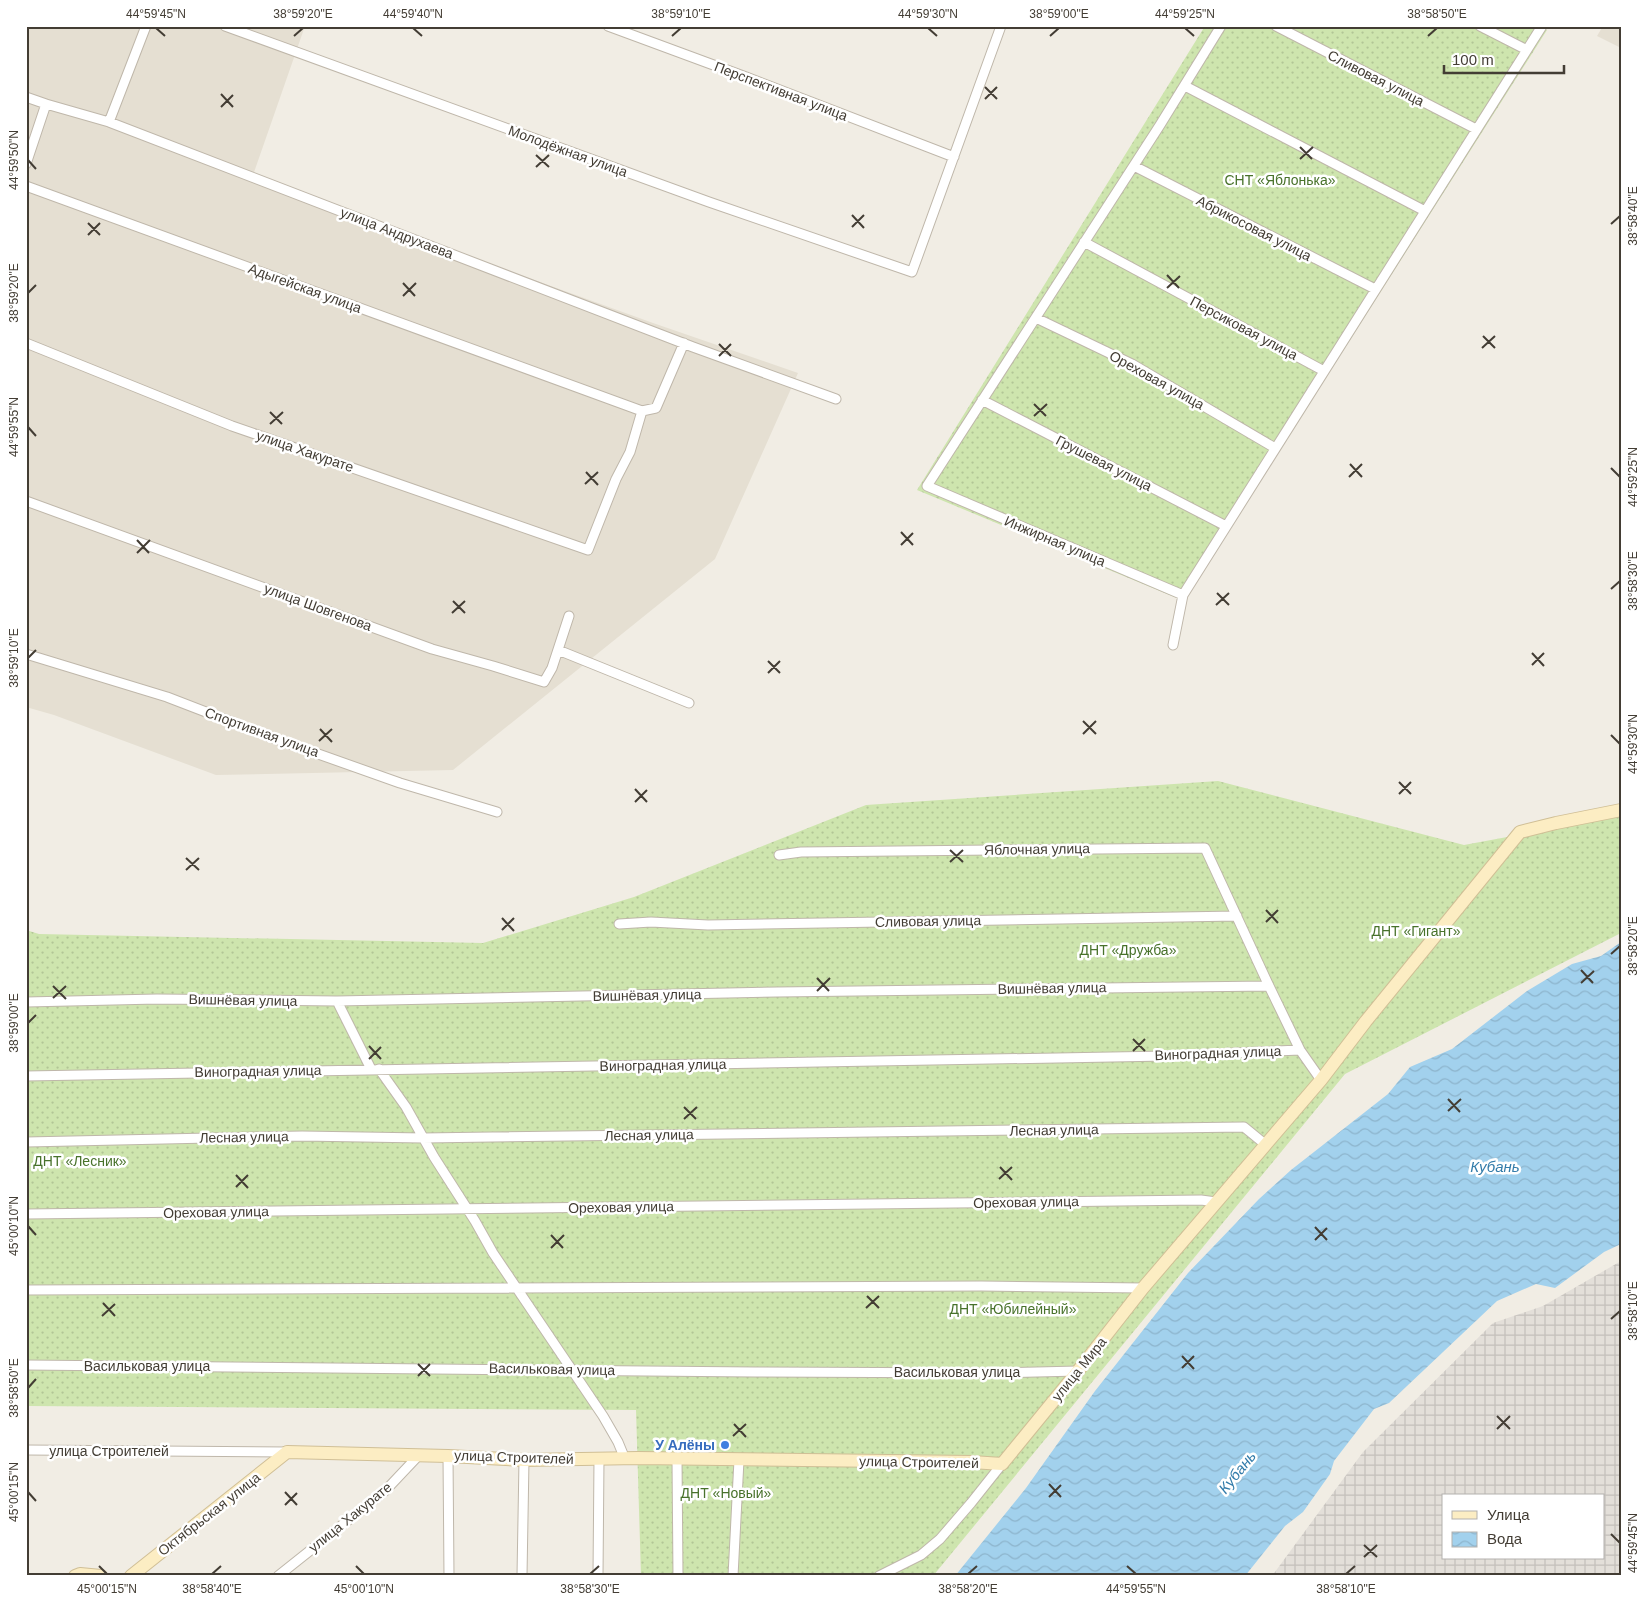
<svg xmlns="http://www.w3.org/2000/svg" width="1647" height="1602" font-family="Arial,sans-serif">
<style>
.residential{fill:#e5dfd2}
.industrial{fill:url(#industrial-grid);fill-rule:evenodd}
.garden{fill:url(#garden-dots)}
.water{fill:url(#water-waves)}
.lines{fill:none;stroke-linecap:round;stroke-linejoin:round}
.street-casing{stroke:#bfb7aa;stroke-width:11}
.secondary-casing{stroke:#d0bf96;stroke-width:14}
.street{stroke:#fff;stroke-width:9}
.secondary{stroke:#fcedc3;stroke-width:12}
.ticks{fill:none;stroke:#433d34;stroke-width:2}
.shop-dot{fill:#3f7fe0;stroke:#fff;stroke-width:2}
.labels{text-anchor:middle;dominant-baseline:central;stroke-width:5;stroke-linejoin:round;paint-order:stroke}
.street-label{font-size:14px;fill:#433d34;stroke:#fff}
.park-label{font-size:14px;fill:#48722b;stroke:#fff}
.shop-label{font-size:14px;font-weight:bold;fill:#366cbe;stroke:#fff;text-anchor:end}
.water-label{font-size:15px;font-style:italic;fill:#337caa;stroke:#fff}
.neatline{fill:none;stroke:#433d34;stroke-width:2}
.ticks-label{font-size:12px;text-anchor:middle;fill:#433d34}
</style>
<defs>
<pattern id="industrial-grid" width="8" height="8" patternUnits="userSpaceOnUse" patternTransform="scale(1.25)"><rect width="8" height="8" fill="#e3dfd9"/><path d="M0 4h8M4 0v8" fill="none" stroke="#c4c0bb"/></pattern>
<pattern id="garden-dots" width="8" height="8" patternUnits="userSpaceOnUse" patternTransform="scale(1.25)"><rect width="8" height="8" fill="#cee5ae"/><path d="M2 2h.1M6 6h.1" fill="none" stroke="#b2c596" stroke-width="1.8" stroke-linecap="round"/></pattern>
<pattern id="water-waves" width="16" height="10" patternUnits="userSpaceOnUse" patternTransform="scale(1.25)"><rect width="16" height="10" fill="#a2d1ed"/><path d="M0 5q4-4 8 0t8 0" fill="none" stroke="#8db4cc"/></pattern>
</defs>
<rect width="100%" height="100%" fill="#f1ede4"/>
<path class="residential" d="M26,26H305L252,178L653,323L798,373L715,559L453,770L216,775L54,715L26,707Z
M1603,26H1621V48L1597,36Z"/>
<path class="industrial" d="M1621,1261V1576H1272L1363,1452L1493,1323L1543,1306ZM1443,1496H1603V1558H1443Z"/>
<path class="garden" d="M1205,26H1540L1547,30L1184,601L917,490Z
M1218,781L1464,845L1621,816V933L1345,1074L933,1576H641L636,1410L26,1406V930L39,934L483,943L634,897L866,805Z"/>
<path class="water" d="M1621,942V1244L1604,1252L1555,1288L1536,1284L1497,1301L1389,1403L1374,1409L1334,1461L1330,1474L1303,1512L1285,1526L1245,1576H955L1026,1488L1095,1391L1188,1273L1259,1199L1291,1170L1388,1094L1410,1067L1452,1049L1527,991L1572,964L1601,956Z"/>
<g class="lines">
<defs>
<path id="street" d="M225,26L709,202L912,272L1001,26
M608,26L746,77L954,157
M1276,26L1476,129
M1480,26L1527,50
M1185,86L1425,211
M26,97L46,104L26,164
M46,104L109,122L146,26
M109,122L693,347L836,399
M1134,166L1375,289
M26,186L642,411L630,452L616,479L588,550L232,426L26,343
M1084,242L1324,371
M1036,318L1132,364L1275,448
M982,400L1226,526
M642,411L656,408L684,343
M26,501L432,649L493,666L544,682L552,668L569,616
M1183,595L927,486L1160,125L1221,26
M1173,645L1183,595L1542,26
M558,650L689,703
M26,654L167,697L276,739L400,783L497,812
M779,855L801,852L1205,848L1269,986L1300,1050L1321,1080
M619,924L651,922L708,925L1237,916
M337,1001L371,1069
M26,1002L157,999L337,1001L777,992L1269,986
M379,1069L406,1107L434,1157L475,1221L493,1253L603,1416L618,1442L625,1459
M26,1076L1167,1056L1300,1050
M26,1142L302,1136L423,1138L1244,1127L1266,1145
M26,1214L1201,1200L1216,1202
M26,1290L981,1286L1143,1288
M26,1365L755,1372L990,1373L1078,1371
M26,1450L287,1452
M448,1456L449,1576
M677,1459L678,1576
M278,1576L385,1491L419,1455
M522,1576L524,1460
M598,1576L599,1459
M733,1576L739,1460
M879,1576L921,1555L940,1539L971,1503L1002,1464"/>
<path id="secondary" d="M75,1576L80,1574L101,1576
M131,1576L287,1452L448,1456L524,1460L638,1458L972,1462L1002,1464L1078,1371L1143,1288L1321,1080L1366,1021L1520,832L1556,823L1621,810"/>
</defs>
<use href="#street" class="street-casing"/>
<use href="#secondary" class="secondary-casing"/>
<use href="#street" class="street"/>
<use href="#secondary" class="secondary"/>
</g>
<path class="ticks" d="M156,28L165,36M413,28L422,36M928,28L937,36M1185,28L1194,36M294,36L303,28M672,36L681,28M1050,36L1059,28M1428,36L1437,28M985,87L997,99M221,94L233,107M985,99L997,87M221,107L233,95M1300,147L1312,159M536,155L549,167M1300,159L1313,147M28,160L36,169M536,167L549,155M852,215L864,228M88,223L100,235M1611,224L1620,216M852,227L864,215M88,235L100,223M1167,275L1179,288M403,283L415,296M1167,288L1180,276M28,293L36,285M403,296L416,283M1483,336L1495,348M719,344L731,356M1482,348L1495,336M719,356L731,344M1034,404L1046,416M270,412L282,424M1034,416L1047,404M270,424L283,412M28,427L36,436M1350,464L1362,477M1611,468L1620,477M586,472L598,485M1349,477L1362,464M585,484L598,472M901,532L913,545M137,540L149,553M901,545L913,533M137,553L150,540M1611,589L1620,581M1217,593L1229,605M453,601L465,613M1216,605L1229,593M452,613L465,601M1532,653L1544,666M28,658L36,650M768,661L780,673M1532,665L1544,653M768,673L780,661M1083,721L1096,734M320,729L332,742M1083,734L1096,721M1611,735L1620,744M319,741L332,729M1399,782L1411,794M635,789L647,802M1399,794L1411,782M635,802L647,790M950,850L963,862M186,858L199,870M950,862L963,850M186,870L199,858M1266,910L1278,923M502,918L514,931M1266,922L1278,910M502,930L514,918M1611,954L1620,946M1581,970L1593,983M817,978L829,991M1581,983L1594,971M53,986L66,999M817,991L830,978M53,998L66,986M28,1023L36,1015M1133,1039L1145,1051M369,1046L381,1059M1133,1051L1145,1039M369,1059L381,1047M1448,1099L1460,1112M684,1107L696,1119M1448,1111L1461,1099M684,1119L697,1107M1000,1167L1012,1180M236,1175L248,1188M999,1179L1012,1167M236,1187L248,1175M28,1226L36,1235M1315,1227L1327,1240M551,1235L563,1248M1315,1240L1327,1228M551,1248L564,1235M867,1296L879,1308M103,1303L115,1316M866,1308L879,1296M102,1316L115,1304M1611,1319L1620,1311M1182,1356L1194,1369M418,1364L430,1376M1182,1368L1194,1356M418,1376L430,1364M28,1388L36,1379M1497,1416L1510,1429M734,1424L746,1437M1497,1429L1510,1416M733,1436L746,1424M1049,1484L1061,1497M28,1492L36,1501M285,1492L297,1505M1049,1497L1061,1485M285,1505L297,1493M1611,1534L1620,1543M1364,1545L1377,1557M1364,1557L1377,1545M99,1566L107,1574M356,1566L364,1574M1127,1566L1136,1574M212,1574L221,1566M590,1574L599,1566M968,1574L977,1566M1346,1574L1355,1566"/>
<circle class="shop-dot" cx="725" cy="1445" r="5"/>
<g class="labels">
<g class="street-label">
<text transform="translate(1376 78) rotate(27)">Сливовая улица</text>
<text transform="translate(781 91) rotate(21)">Перспективная улица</text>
<text transform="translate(568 151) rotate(20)">Молодёжная улица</text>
<text transform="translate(1254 228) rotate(27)">Абрикосовая улица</text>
<text transform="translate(397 233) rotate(21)">улица Андрухаева</text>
<text transform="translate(305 288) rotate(20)">Адыгейская улица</text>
<text transform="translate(1244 328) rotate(28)">Персиковая улица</text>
<text transform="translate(1157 380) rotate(29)">Ореховая улица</text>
<text transform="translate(305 451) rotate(19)">улица Хакурате</text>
<text transform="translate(1104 463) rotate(27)">Грушевая улица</text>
<text transform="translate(1055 541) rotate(23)">Инжирная улица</text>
<text transform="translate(318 607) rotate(20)">улица Шовгенова</text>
<text transform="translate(262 732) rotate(20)">Спортивная улица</text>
<text transform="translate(1037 849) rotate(-1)">Яблочная улица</text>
<text transform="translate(928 921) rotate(-1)">Сливовая улица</text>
<text transform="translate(1052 988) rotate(-1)">Вишнёвая улица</text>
<text transform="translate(647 995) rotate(-1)">Вишнёвая улица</text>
<text transform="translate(243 1000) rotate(1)">Вишнёвая улица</text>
<text transform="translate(1218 1053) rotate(-2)">Виноградная улица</text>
<text transform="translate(663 1065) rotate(-1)">Виноградная улица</text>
<text transform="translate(258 1071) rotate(-1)">Виноградная улица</text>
<text transform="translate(1054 1130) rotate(-1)">Лесная улица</text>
<text transform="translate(649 1135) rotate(-1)">Лесная улица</text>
<text transform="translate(244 1137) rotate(-1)">Лесная улица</text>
<text transform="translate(1026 1202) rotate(-1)">Ореховая улица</text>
<text transform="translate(621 1207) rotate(-1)">Ореховая улица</text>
<text transform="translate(216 1212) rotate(-1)">Ореховая улица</text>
<text x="147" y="1366">Васильковая улица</text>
<text transform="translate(552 1369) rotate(1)">Васильковая улица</text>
<text transform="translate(1079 1369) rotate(-51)">улица Мира</text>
<text x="957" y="1372">Васильковая улица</text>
<text x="109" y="1451">улица Строителей</text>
<text transform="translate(514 1457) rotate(2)">улица Строителей</text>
<text transform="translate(919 1462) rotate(1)">улица Строителей</text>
<text transform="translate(209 1514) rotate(-38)">Октябрьская улица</text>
<text transform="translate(350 1517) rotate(-39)">улица Хакурате</text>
</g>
<g class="park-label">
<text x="1280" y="180">СНТ «Яблонька»</text>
<text x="1416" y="931">ДНТ «Гигант»</text>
<text x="1128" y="950">ДНТ «Дружба»</text>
<text x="80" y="1161">ДНТ «Лесник»</text>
<text x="1013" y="1309">ДНТ «Юбилейный»</text>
<text x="726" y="1493">ДНТ «Новый»</text>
</g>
<g class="shop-label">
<text x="715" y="1445">У Алёны</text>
</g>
<g class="water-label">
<text x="1495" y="1166">Кубань</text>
<text transform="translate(1237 1472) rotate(-51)">Кубань</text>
</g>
</g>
<rect width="1647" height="1602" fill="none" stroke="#ffffff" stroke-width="55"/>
<rect x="1442" y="1494" width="162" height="65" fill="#ffffff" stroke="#b4b1ae"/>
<rect x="1452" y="1511" width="25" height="8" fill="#fcedc3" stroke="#b4b1ae"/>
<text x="1487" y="1520" font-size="15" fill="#433d34">Улица</text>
<rect x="1452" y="1532" width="25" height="15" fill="url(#water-waves)" stroke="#b4b1ae"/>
<text x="1487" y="1544" font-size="15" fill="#433d34">Вода</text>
<path d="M1444 65v8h120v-8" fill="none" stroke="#433d34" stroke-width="2.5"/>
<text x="1452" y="65" font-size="15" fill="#433d34" stroke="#ffffff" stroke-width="4" paint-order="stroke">100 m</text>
<rect x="28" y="28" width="1592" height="1546" class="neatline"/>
<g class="ticks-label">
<text x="156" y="18">44°59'45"N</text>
<text x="303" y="18">38°59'20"E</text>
<text x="413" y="18">44°59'40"N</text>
<text x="681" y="18">38°59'10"E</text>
<text x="928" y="18">44°59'30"N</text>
<text x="1059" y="18">38°59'00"E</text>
<text x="1185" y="18">44°59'25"N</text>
<text x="1437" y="18">38°58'50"E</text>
<text transform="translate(14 160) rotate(-90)" y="4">44°59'50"N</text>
<text transform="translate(1633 216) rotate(-90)" y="4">38°58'40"E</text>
<text transform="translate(14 293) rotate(-90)" y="4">38°59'20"E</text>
<text transform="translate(14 427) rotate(-90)" y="4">44°59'55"N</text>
<text transform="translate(1633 477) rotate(-90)" y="4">44°59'25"N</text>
<text transform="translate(1633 581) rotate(-90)" y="4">38°58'30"E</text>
<text transform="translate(14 658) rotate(-90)" y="4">38°59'10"E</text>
<text transform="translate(1633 744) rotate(-90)" y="4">44°59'30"N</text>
<text transform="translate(1633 946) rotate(-90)" y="4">38°58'20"E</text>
<text transform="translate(14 1023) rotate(-90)" y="4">38°59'00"E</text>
<text transform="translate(14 1226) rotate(-90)" y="4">45°00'10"N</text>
<text transform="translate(1633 1311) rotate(-90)" y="4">38°58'10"E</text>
<text transform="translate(14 1388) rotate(-90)" y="4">38°58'50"E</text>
<text transform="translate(14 1492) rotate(-90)" y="4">45°00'15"N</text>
<text transform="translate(1633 1543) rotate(-90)" y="4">44°59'45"N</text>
<text x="107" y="1593">45°00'15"N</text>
<text x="212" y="1593">38°58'40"E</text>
<text x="364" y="1593">45°00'10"N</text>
<text x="590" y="1593">38°58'30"E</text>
<text x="968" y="1593">38°58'20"E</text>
<text x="1136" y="1593">44°59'55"N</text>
<text x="1346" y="1593">38°58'10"E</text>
</g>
</svg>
